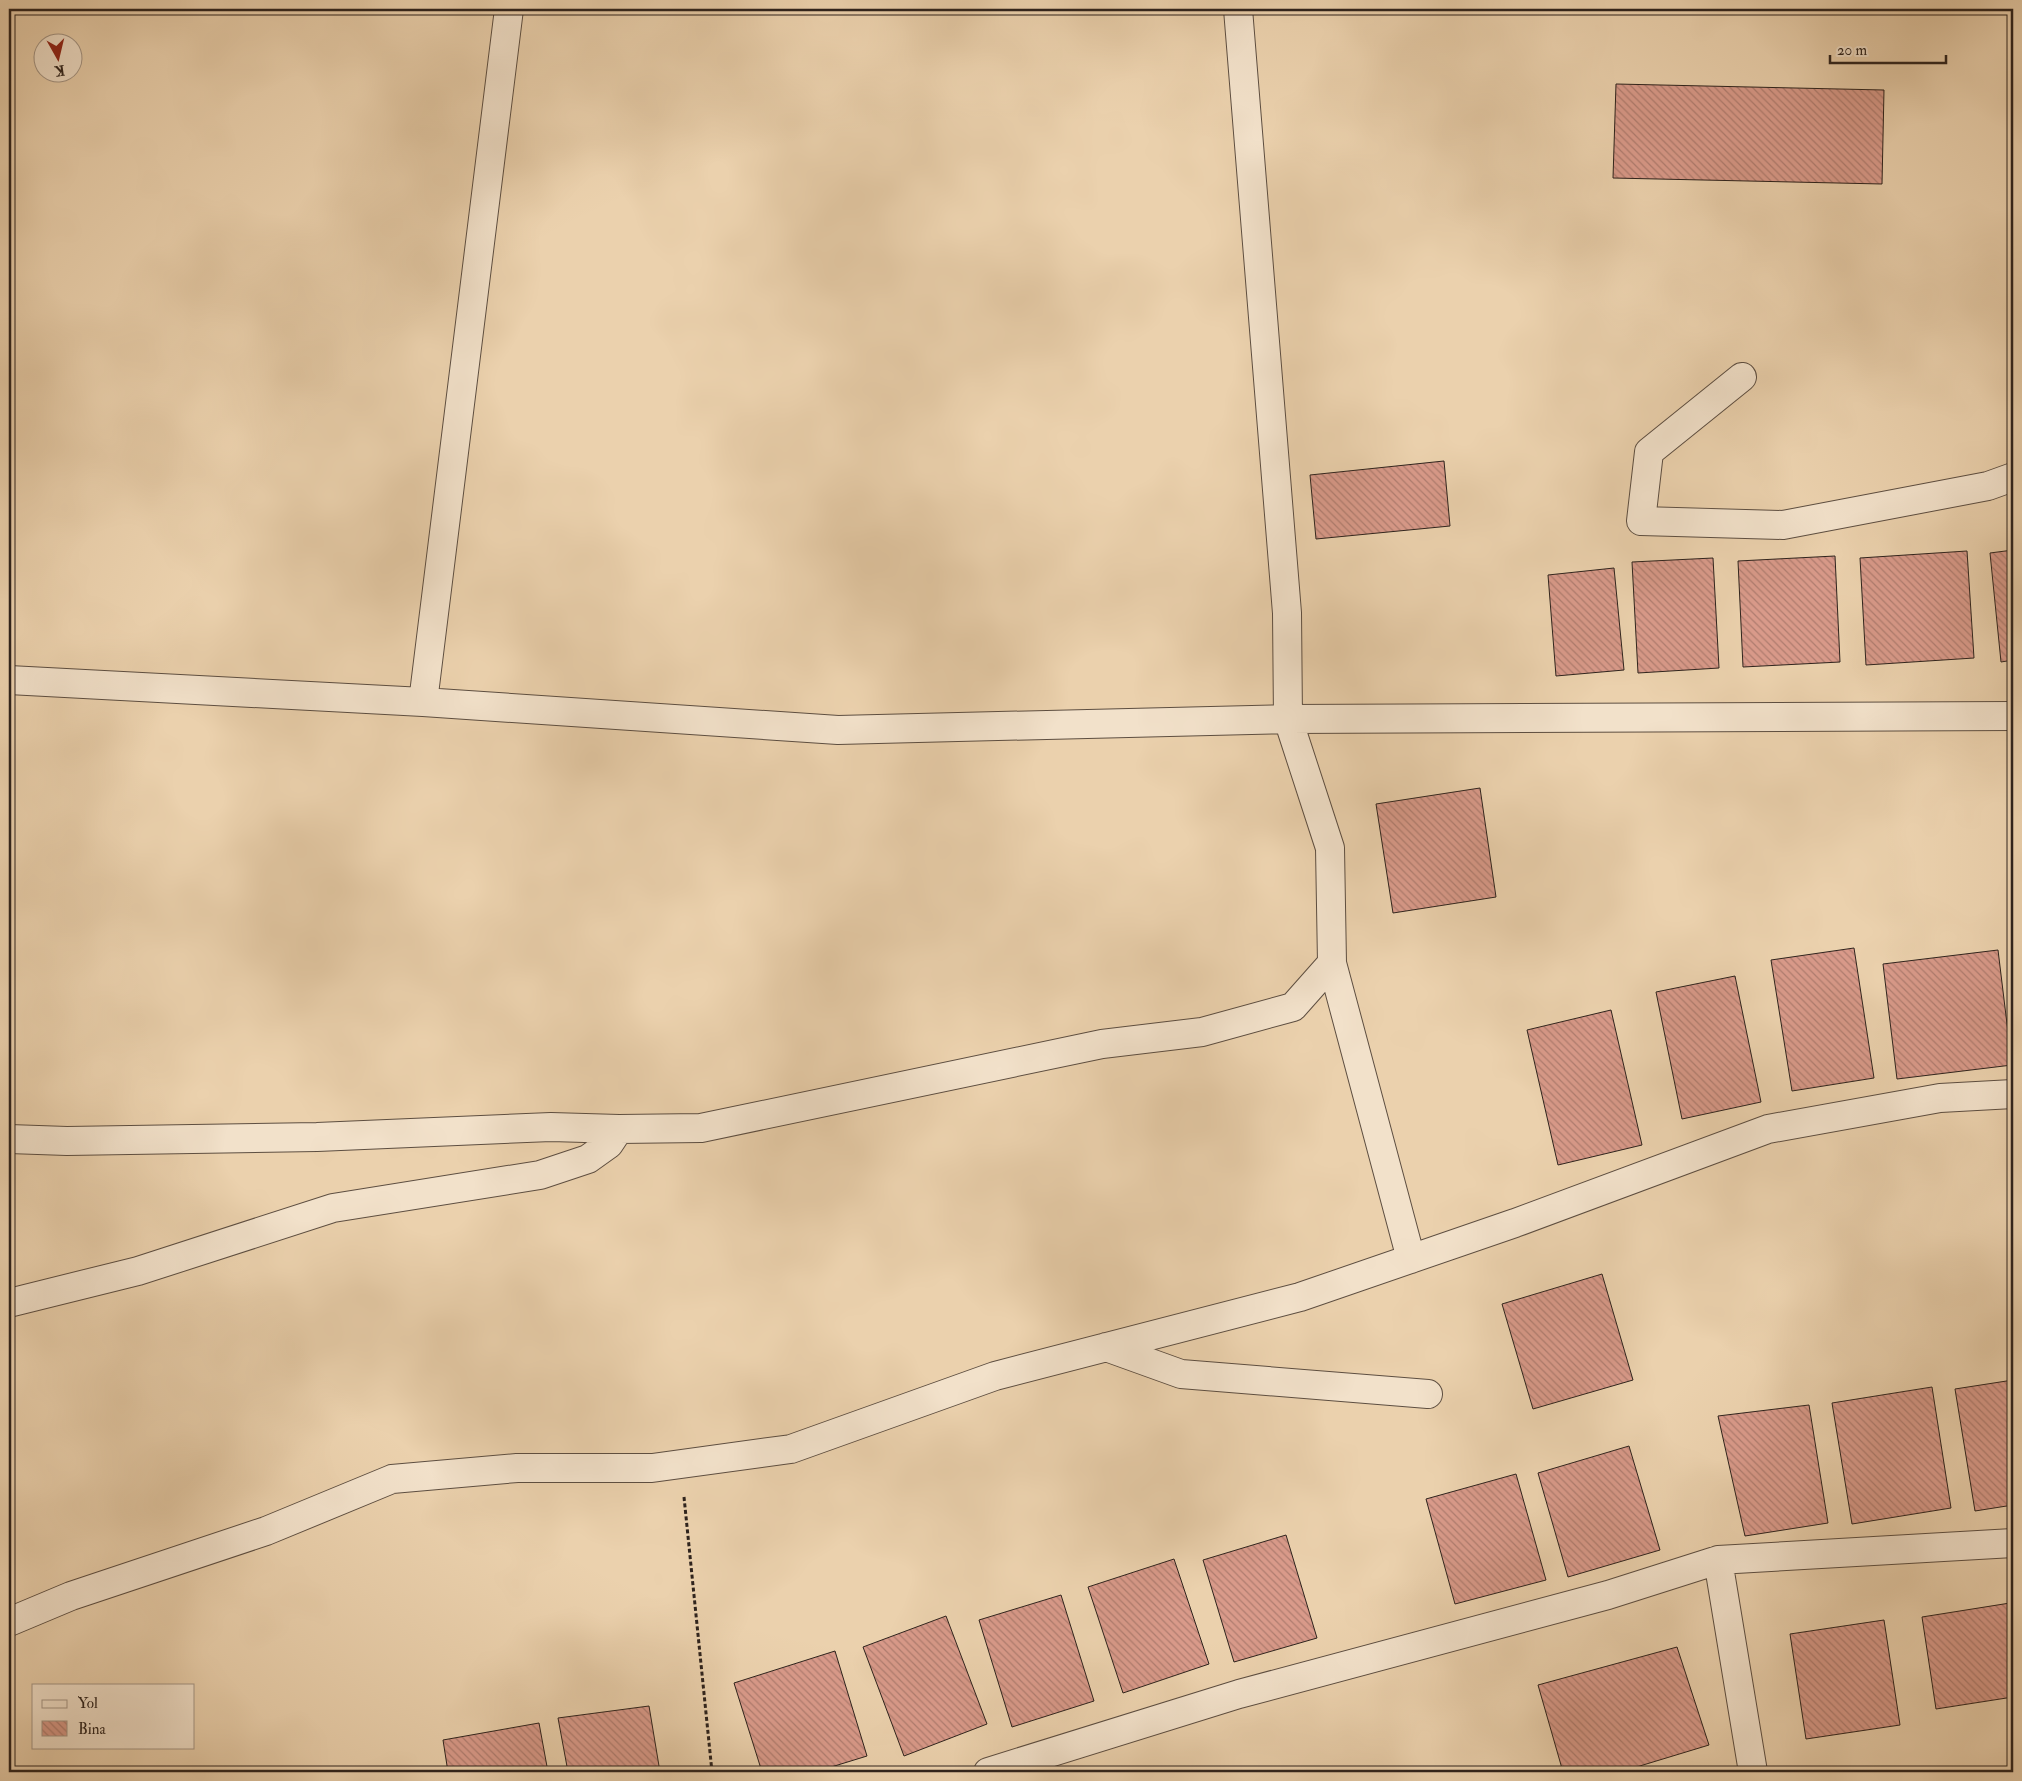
<svg xmlns="http://www.w3.org/2000/svg" width="2022" height="1781" font-family="'IM FELL Double Pica',serif">
<style>
.building{fill:url(#building-back-hatch);stroke:#2e231d}
.lines{fill:none;stroke-linecap:round;stroke-linejoin:round}
.minor-casing{stroke:#5d4e41;stroke-width:30}
.path{stroke:#2e231d;stroke-width:3;stroke-dasharray:4 2.5;stroke-linecap:butt}
.minor{stroke:#f2e1ca;stroke-width:28}
</style>
<defs>
<pattern id="building-back-hatch" width="6" height="6" patternUnits="userSpaceOnUse" patternTransform="scale(1.25)"><rect width="6" height="6" fill="#d99a8a"/><path d="M-1 5l2 2M0 0l6 6M5-1l2 2" fill="none" stroke="#b07d70"/></pattern>
</defs>
<rect width="100%" height="100%" fill="#ebd1ad"/>
<filter id="stains"><feTurbulence type="fractalNoise" baseFrequency=".004" numOctaves="4"/><feColorMatrix values="0 0 0 0 .2 0 0 0 0 .09 0 0 0 0 .02 0 0 0 .5 -.17"/></filter>
<radialGradient id="worn" r=".72"><stop offset=".6" stop-color="#630" stop-opacity="0"/><stop offset="1" stop-color="#630" stop-opacity=".3"/></radialGradient>
<path class="building" d="M1616,84L1884,90L1882,184L1613,178Z
M1444,461L1450,526L1316,539L1310,475Z
M2013,550V660L2001,662L1990,553Z
M1967,551L1974,658L1866,665L1860,558Z
M1835,556L1840,662L1743,667L1738,561Z
M1713,558L1719,668L1638,673L1632,562Z
M1614,568L1624,670L1556,676L1548,575Z
M1480,788L1496,897L1393,913L1376,804Z
M1854,948L1874,1078L1792,1091L1771,960Z
M1998,950L2012,1065L1897,1079L1883,964Z
M1735,976L1761,1102L1682,1119L1656,992Z
M1611,1010L1642,1145L1558,1165L1527,1030Z
M1602,1274L1633,1380L1533,1409L1502,1304Z
M2013,1380V1505L1975,1511L1955,1389Z
M1932,1387L1951,1508L1852,1524L1832,1403Z
M1809,1405L1828,1523L1745,1536L1718,1416Z
M1629,1446L1660,1550L1568,1577L1538,1473Z
M1516,1474L1546,1580L1455,1604L1426,1499Z
M1286,1535L1317,1638L1234,1662L1203,1560Z
M1174,1559L1209,1664L1123,1693L1088,1587Z
M1061,1595L1094,1701L1012,1727L979,1620Z
M2010,1603L2013,1624V1697L1936,1709L1922,1617Z
M946,1616L987,1724L904,1756L863,1647Z
M1884,1620L1900,1725L1806,1739L1790,1634Z
M1677,1647L1709,1745L1620,1772H1563L1538,1685Z
M835,1651L867,1756L815,1772H762L734,1683Z
M649,1706L660,1772H568L558,1718Z
M539,1723L548,1772H448L443,1740Z"/>
<g class="lines">
<defs>
<path id="minor" d="M1742,377L1649,452L1641,521L1783,525L1988,486L2013,477
M9,680L423,702L838,730L1288,719L2013,716
M423,702L509,9
M1332,963L1411,1259
M9,1139L67,1141L317,1137L551,1127L619,1129L701,1128L1102,1044L1202,1032L1293,1007L1332,963L1330,848L1288,719L1287,613L1238,9
M9,1303L138,1271L333,1208L540,1175L588,1159L609,1144L619,1129
M1106,1347L1181,1374L1428,1394
M1718,1560L1753,1772
M9,1622L71,1596L266,1531L392,1479L517,1468H652L791,1449L995,1376L1300,1297L1515,1223L1768,1129L1940,1098L2013,1094
M988,1772L1239,1694L1608,1595L1718,1560L2013,1543"/>
</defs>
<use href="#minor" class="minor-casing"/>
<path class="path" d="M684,1497L712,1772"/>
<use href="#minor" class="minor"/>
</g>
<rect width="2022" height="1781" fill="none" stroke="#ebd1ad" stroke-width="30"/>
<rect x="10" y="10" width="2002" height="1761" fill="none" stroke="#2e231d" stroke-width="2.5"/>
<rect x="15" y="15" width="1992" height="1751" fill="none" stroke="#2e231d"/>
<rect x="32" y="1684" width="162" height="65" fill="#f2e1ca" stroke="#a49585"/>
<rect x="42" y="1700" width="25" height="8" fill="#f2e1ca" stroke="#a49585"/>
<text x="78" y="1708" font-size="15" fill="#2e231d">Yol</text>
<rect x="42" y="1721" width="25" height="15" fill="url(#building-back-hatch)" stroke="#a49585"/>
<text x="78" y="1734" font-size="15" fill="#2e231d">Bina</text>
<g transform="translate(58 58) rotate(172)"><circle r="24" fill="#f2e1ca" stroke="#a49585"/>
<path d="M0-4L9 19L0 12L-9 19Z" fill="#8f2418"/>
<text y="-8" font-size="14" font-weight="bold" text-anchor="middle" fill="#2e231d">K</text>
</g>
<path d="M1830 55v8h116v-8" fill="none" stroke="#2e231d" stroke-width="2.5"/>
<text x="1837" y="55" font-size="15" fill="#2e231d" stroke="#f2e1ca" stroke-width="4" paint-order="stroke">20 m</text>
<rect width="100%" height="100%" filter="url(#stains)"/>
<rect width="100%" height="100%" fill="url(#worn)"/>
</svg>
